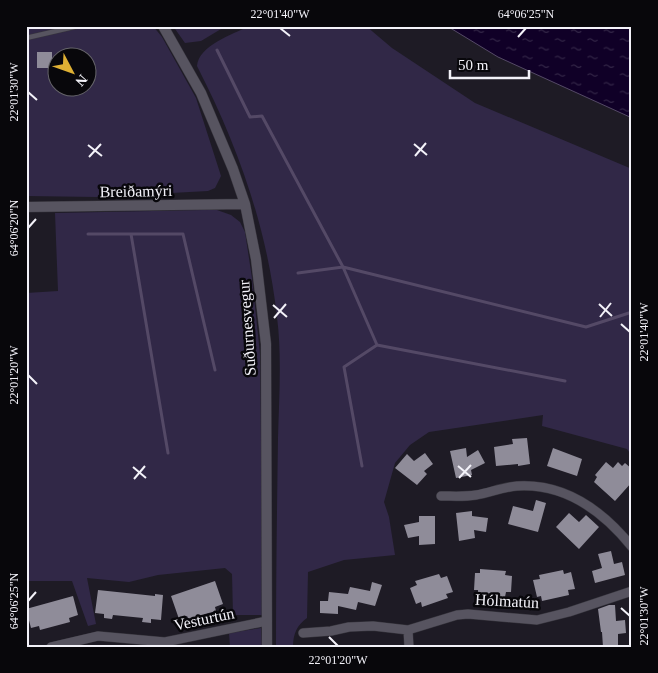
<svg xmlns="http://www.w3.org/2000/svg" width="658" height="673" font-family="Georgia,serif">
<style>
.grass{fill:#312847;fill-rule:evenodd}
.water{fill:url(#water-ripples);stroke:#544966}
.lines{fill:none;stroke-linecap:round;stroke-linejoin:round}
.stream{stroke:#544966;stroke-width:3}
.building{fill:#8f8c99}
.service-casing{stroke:#37353d;stroke-width:5.5}
.minor-casing{stroke:#37353d;stroke-width:10}
.tertiary-casing{stroke:#37353d;stroke-width:11}
.service{stroke:#575460;stroke-width:4.5}
.minor{stroke:#575460;stroke-width:9}
.tertiary{stroke:#575460;stroke-width:10}
.ticks{fill:none;stroke:#f3f2f9;stroke-width:2}
.labels{text-anchor:middle;dominant-baseline:central;stroke-width:5;stroke-linejoin:round;paint-order:stroke}
.street-label{font-size:16px;fill:#f3f2f9;stroke:#08070b}
.neatline{fill:none;stroke:#f3f2f9;stroke-width:2}
.ticks-label{font-size:12px;text-anchor:middle;fill:#f3f2f9}
</style>
<defs>
<pattern id="water-ripples" width="26" height="14" patternUnits="userSpaceOnUse" patternTransform="scale(1.25)"><rect width="26" height="14" fill="#100027"/><path d="M2 4q2-2 4 0t4 0M15 11q2-2 4 0t4 0" fill="none" stroke="#332647"/></pattern>
</defs>
<rect width="100%" height="100%" fill="#1e1b25"/>
<path class="grass" d="M26,26H153L162,37L196,98L221,176L215,188L208,191L97,197L26,196ZM58,58H88V88H58Z
M173,26H226L201,41L185,43Z
M249,26H366L392,48L475,103L632,169V456L627,449L542,426L543,415L429,432L410,445L395,463L384,502L389,517L395,555L344,560L308,572L307,618C297,625 293,634 293,647H276C276,577 277,508 278,438C279,399 282,356 277,317C267,227 238,146 197,66C199,45 232,35 249,26Z
M202,210H217L231,215L240,222L245,232L252,278L260,354L263,615H233L232,574L225,568L158,575L129,582L87,578L96,624L88,626L72,581H26V293L58,291L55,213Z
M261,628L262,647H230L229,633Z"/>
<path class="water" d="M447,26H632V118L498,57Z"/>
<g class="lines">
<path class="stream" d="M217,50L250,117L262,116L343,267L377,345L565,381
M88,234H183L215,370
M131,234L168,453
M298,273L343,267L586,327L632,312
M362,466L344,367L377,345"/>
</g>
<path class="building" d="M37,52H52V68H37Z
M527,438L530,464L518,466V464L496,466L494,447L513,444L512,439Z
M466,448L467,457L478,450L485,463L471,470L472,475L456,478L450,451Z
M553,448L582,459L577,476L547,466Z
M425,453L433,464L424,471L427,474L417,485L395,468L407,454L414,461Z
M606,462L613,468L618,462L622,466L625,463L632,469V482L615,501L594,482L597,477L595,475Z
M536,500L546,503L538,532L508,524L513,506L533,511Z
M472,511V516L488,518L486,532L474,530L475,538L459,541L456,513Z
M569,513L579,522L586,515L599,527L579,549L556,527Z
M419,516H435V544L419,545V536L408,538L404,525L419,522Z
M611,551L614,564L622,562L625,575L595,583L592,571L602,568L598,554Z
M480,569L506,571L505,575L512,576L511,592H506L505,597L478,595V590H474L475,573H480Z
M563,570L564,574L571,572L575,589L568,590L569,595L542,601L541,596L537,597L533,580L540,579L539,575Z
M439,574L441,578L447,576L453,592L446,594L448,598L422,607L421,602L416,604L410,588L417,585L415,581Z
M215,581L223,604L215,607L216,611L205,614L189,620L187,616L179,619L171,596Z
M372,582L382,585L375,606L358,602L356,610L338,606V614L320,613V601H328L329,592L348,594L350,587L370,591Z
M98,590L155,596V594L163,595L161,620L151,619V623L142,622L143,618L113,615L112,619L104,618V614L95,613Z
M73,596L78,615L69,618L70,622L40,630L39,626L31,628L26,609Z
M609,605H615L616,621L625,620L626,633L618,634V647H603L602,632H601L598,609Z"/>
<g class="lines">
<defs>
<path id="service" d="M26,38L78,26"/>
<path id="minor" d="M441,496C452,496 464,497 476,495C489,493 503,487 517,486C565,483 603,511 632,547
M408,630L409,647
M303,633L331,631L349,627L373,626L408,630L457,615L468,614L537,620L569,612L632,591
M51,647L98,636L165,642L267,621"/>
<path id="tertiary" d="M163,26L201,93L233,169L245,204L256,259L266,344L267,647
M26,207L245,204"/>
</defs>
<use href="#service" class="service-casing"/>
<use href="#minor" class="minor-casing"/>
<use href="#tertiary" class="tertiary-casing"/>
<use href="#service" class="service"/>
<use href="#minor" class="minor"/>
<use href="#tertiary" class="tertiary"/>
</g>
<path class="ticks" d="M280,28L290,36M518,37L526,28M28,92L37,100M414,144L427,155M88,145L102,156M415,156L426,143M89,157L101,144M28,228L36,219M599,304L612,316M273,305L287,317M600,317L611,303M274,318L286,304M621,324L630,332M28,375L37,384M458,466L471,477M133,467L146,478M459,478L471,465M134,479L145,466M28,601L36,592M621,608L630,616M329,637L338,646"/>
<g class="labels">
<g class="street-label">
<text transform="translate(136 191) rotate(-1)">Breiðamýri</text>
<text transform="translate(247 328) rotate(-94)">Suðurnesvegur</text>
<text transform="translate(507 601) rotate(3)">Hólmatún</text>
<text transform="translate(204 619) rotate(-12)">Vesturtún</text>
</g>
</g>
<rect width="658" height="673" fill="none" stroke="#08070b" stroke-width="55"/>
<g transform="translate(72 72) rotate(131)"><circle r="24" fill="#08070b" stroke="#66656a"/>
<path d="M0-4L9 19L0 12L-9 19Z" fill="#dfb034"/>
<text y="-8" font-size="14" font-weight="bold" text-anchor="middle" fill="#f3f2f9">N</text>
</g>
<path d="M450 70v8h79v-8" fill="none" stroke="#f3f2f9" stroke-width="2.5"/>
<text x="458" y="70" font-size="15" fill="#f3f2f9" stroke="#08070b" stroke-width="4" paint-order="stroke">50 m</text>
<rect x="28" y="28" width="602" height="618" class="neatline"/>
<g class="ticks-label">
<text x="280" y="18">22°01'40"W</text>
<text x="526" y="18">64°06'25"N</text>
<text transform="translate(14 92) rotate(-90)" y="4">22°01'30"W</text>
<text transform="translate(14 228) rotate(-90)" y="4">64°06'20"N</text>
<text transform="translate(644 332) rotate(-90)" y="4">22°01'40"W</text>
<text transform="translate(14 375) rotate(-90)" y="4">22°01'20"W</text>
<text transform="translate(14 601) rotate(-90)" y="4">64°06'25"N</text>
<text transform="translate(644 616) rotate(-90)" y="4">22°01'30"W</text>
<text x="338" y="664">22°01'20"W</text>
</g>
</svg>
